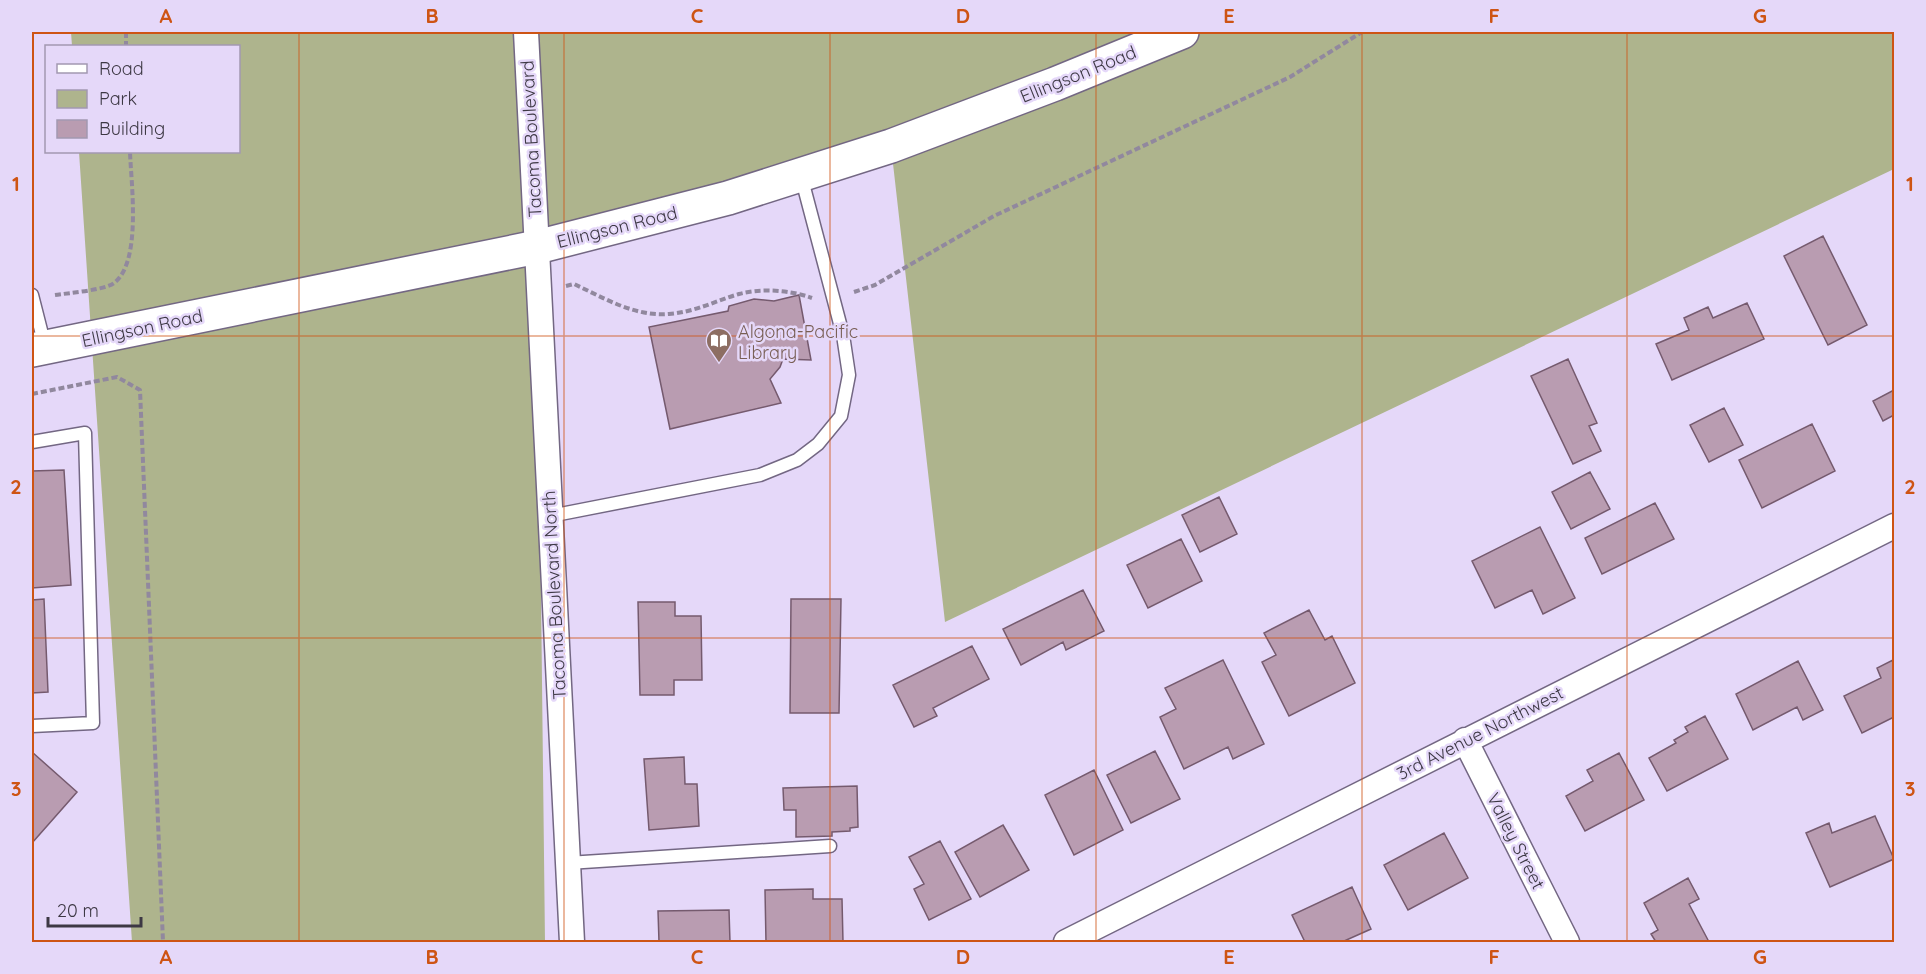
<svg xmlns="http://www.w3.org/2000/svg" width="1926" height="974" font-family="Quicksand,sans-serif">
<style>
.green{fill:#aeb48d}
.building{fill:#b99cb1;stroke:#755a6e;stroke-width:1.5}
.lines{fill:none;stroke-linecap:round;stroke-linejoin:round}
.service-casing{stroke:#736783;stroke-width:15}
.minor-casing{stroke:#736783;stroke-width:27}
.secondary-casing{stroke:#736783;stroke-width:36}
.path{stroke:#91889e;stroke-width:4;stroke-dasharray:6 3;stroke-linecap:butt}
.service{stroke:#fff;stroke-width:12}
.minor{stroke:#fff;stroke-width:24}
.secondary{stroke:#fff;stroke-width:33}
.grid{fill:none;stroke:#ce5414;stroke-width:1.5;stroke-opacity:0.55}
.labels{text-anchor:middle;dominant-baseline:central;stroke-width:5;stroke-linejoin:round;paint-order:stroke}
.street-label{font-size:18px;fill:#3d3844;stroke:#e5d8f9}
.education-label{font-size:18px;fill:#785e54;stroke:#e5d8f9;text-anchor:start}
.neatline{fill:none;stroke:#ce5414;stroke-width:2}
.grid-label{font-size:20px;text-anchor:middle;font-weight:bold;fill:#ce5414}
</style>
<rect width="100%" height="100%" fill="#e5d8f9"/>
<path class="green" d="M71,32H1894V169L945,622L891,146L537,247L545,942H132L79,152H238V46H72Z"/>
<path class="building" d="M1823,236L1867,325L1828,345L1784,256Z
M799,295L811,360L783,359L780,367L770,379L781,403L670,429L649,327L728,311L729,306L754,299L774,301Z
M1747,303L1764,339L1672,380L1656,344L1689,330L1684,318L1708,307L1713,318Z
M1568,359L1597,423L1589,426L1601,451L1573,464L1531,376Z
M1894,390V415L1883,421L1873,401Z
M1724,408L1743,445L1709,462L1690,425Z
M1812,424L1835,471L1762,508L1739,460Z
M64,470L71,585L32,588V471Z
M1590,472L1610,509L1571,529L1552,492Z
M1219,497L1237,534L1200,552L1182,515Z
M1655,503L1674,539L1602,574L1585,538Z
M1540,527L1575,598L1543,614L1532,590L1495,608L1472,561Z
M1181,539L1202,581L1148,608L1127,565Z
M1083,590L1104,631L1066,650L1063,642L1021,665L1003,629Z
M44,599L48,692L32,693V600Z
M791,599H841L839,713H790Z
M638,602H675V616H701L702,680H674V695H640Z
M1309,610L1325,640L1332,636L1355,683L1289,716L1262,662L1276,655L1264,633Z
M972,646L989,679L933,708L937,716L914,727L893,685Z
M1223,660L1264,744L1233,759L1228,747L1184,769L1160,717L1176,709L1165,688Z
M1893,660L1894,717L1862,733L1844,696L1881,678L1877,668Z
M1798,661L1823,710L1803,720L1797,707L1753,730L1736,694Z
M1705,716L1728,759L1667,791L1649,758L1676,743L1674,740L1688,732L1685,727Z
M1155,751L1180,799L1131,823L1107,775Z
M32,752L77,792L32,843Z
M1619,753L1644,800L1585,831L1566,796L1593,781L1587,770Z
M684,757L685,784H697L699,826L649,830L644,759Z
M1094,770L1123,830L1074,855L1045,795Z
M857,786L858,827L850,828V831L832,832V836L796,837V810H784L783,788Z
M1875,816L1894,859L1830,887L1806,833L1829,823L1832,833Z
M1003,825L1029,870L980,897L955,852Z
M1444,833L1468,878L1408,910L1384,865Z
M940,841L971,899L929,920L914,889L924,884L909,857Z
M1688,878L1699,899L1689,904L1708,940L1703,942H1656L1651,934L1658,930L1644,903Z
M1352,887L1371,929L1342,942H1305L1292,915Z
M813,889V899H842L843,942H766L765,890Z
M729,910L730,942H659L658,911Z"/>
<g class="lines">
<defs>
<path id="service" d="M32,295L45,346
M32,442L85,433L93,723L32,726
M550,516L760,475L797,460L818,444L841,416L849,375L843,335L801,176
M568,863L830,846"/>
<path id="minor" d="M526,32L572,942
M1465,740L1567,942
M1066,942L1894,526"/>
<path id="secondary" d="M32,350L537,247L728,198L891,146L1055,84L1182,32"/>
</defs>
<use href="#service" class="service-casing"/>
<use href="#minor" class="minor-casing"/>
<use href="#secondary" class="secondary-casing"/>
<path class="path" d="M126,32V46
M566,286L574,284C604,298 635,317 669,314C695,312 715,301 739,294C762,288 790,290 812,298
M854,292L875,285L994,216L1290,77L1362,32
M55,295C69,293 105,290 114,283C142,262 131,183 130,152
M32,394L117,377L140,390L163,942"/>
<use href="#service" class="service"/>
<use href="#minor" class="minor"/>
<use href="#secondary" class="secondary"/>
</g>
<path class="grid" d="M299,32V942M564,32V942M830,32V942M1096,32V942M1362,32V942M1627,32V942M32,336H1894M32,638H1894"/>
<defs>
<symbol id="library-pin" viewBox="-11 -11 22 30"><path d="M0 17L-7.5 6A9.5 9.5 0 1 1 7.5 6Z" fill="#8d6e63" stroke="#e5d8f9"/><path d="M-6-4Q-3-5.5-.7-3.5V5Q-3 3-6 4ZM6-4Q3-5.5 .7-3.5V5Q3 3 6 4Z" fill="#fff"/></symbol>
</defs>
<g fill-rule="evenodd">
<use href="#library-pin" x="704" y="326" width="30" height="40"/>
</g>
<g class="labels">
<g class="street-label">
<text transform="translate(1078 74) rotate(-22)">Ellingson Road</text>
<text transform="translate(531 139) rotate(-93)">Tacoma Boulevard</text>
<text transform="translate(617 227) rotate(-14)">Ellingson Road</text>
<text transform="translate(142 328) rotate(-12)">Ellingson Road</text>
<text transform="translate(554 595) rotate(-93)">Tacoma Boulevard North</text>
<text transform="translate(1480 733) rotate(-27)">3rd Avenue Northwest</text>
<text transform="translate(1516 841) rotate(63)">Valley Street</text>
</g>
<g class="education-label">
<text x="738" y="331">Algona-Pacific<tspan x="738" dy="21">Library</tspan></text>
</g>
</g>
<rect width="1926" height="974" fill="none" stroke="#e5d8f9" stroke-width="66"/>
<rect x="45" y="45" width="195" height="108" fill="#e5d8f9" stroke="#a298b1" stroke-width="1.5"/>
<rect x="57" y="64" width="30" height="9" fill="#ffffff" stroke="#a298b1" stroke-width="1.5"/>
<text x="99" y="75" font-size="18" fill="#3d3844">Road</text>
<rect x="57" y="90" width="30" height="18" fill="#aeb48d" stroke="#a298b1" stroke-width="1.5"/>
<text x="99" y="105" font-size="18" fill="#3d3844">Park</text>
<rect x="57" y="120" width="30" height="18" fill="#b99cb1" stroke="#a298b1" stroke-width="1.5"/>
<text x="99" y="135" font-size="18" fill="#3d3844">Building</text>
<path d="M48 917v9h93v-9" fill="none" stroke="#3d3844" stroke-width="3"/>
<text x="57" y="917" font-size="18" fill="#3d3844" stroke="#e5d8f9" stroke-width="4.5" paint-order="stroke">20 m</text>
<rect x="33" y="33" width="1860" height="908" class="neatline"/>
<g class="grid-label">
<text x="166" y="23">A</text>
<text x="432" y="23">B</text>
<text x="697" y="23">C</text>
<text x="963" y="23">D</text>
<text x="1229" y="23">E</text>
<text x="1494" y="23">F</text>
<text x="1760" y="23">G</text>
<text x="16" y="191">1</text>
<text x="1910" y="191">1</text>
<text x="16" y="494">2</text>
<text x="1910" y="494">2</text>
<text x="16" y="796">3</text>
<text x="1910" y="796">3</text>
<text x="166" y="964">A</text>
<text x="432" y="964">B</text>
<text x="697" y="964">C</text>
<text x="963" y="964">D</text>
<text x="1229" y="964">E</text>
<text x="1494" y="964">F</text>
<text x="1760" y="964">G</text>
</g>
</svg>
